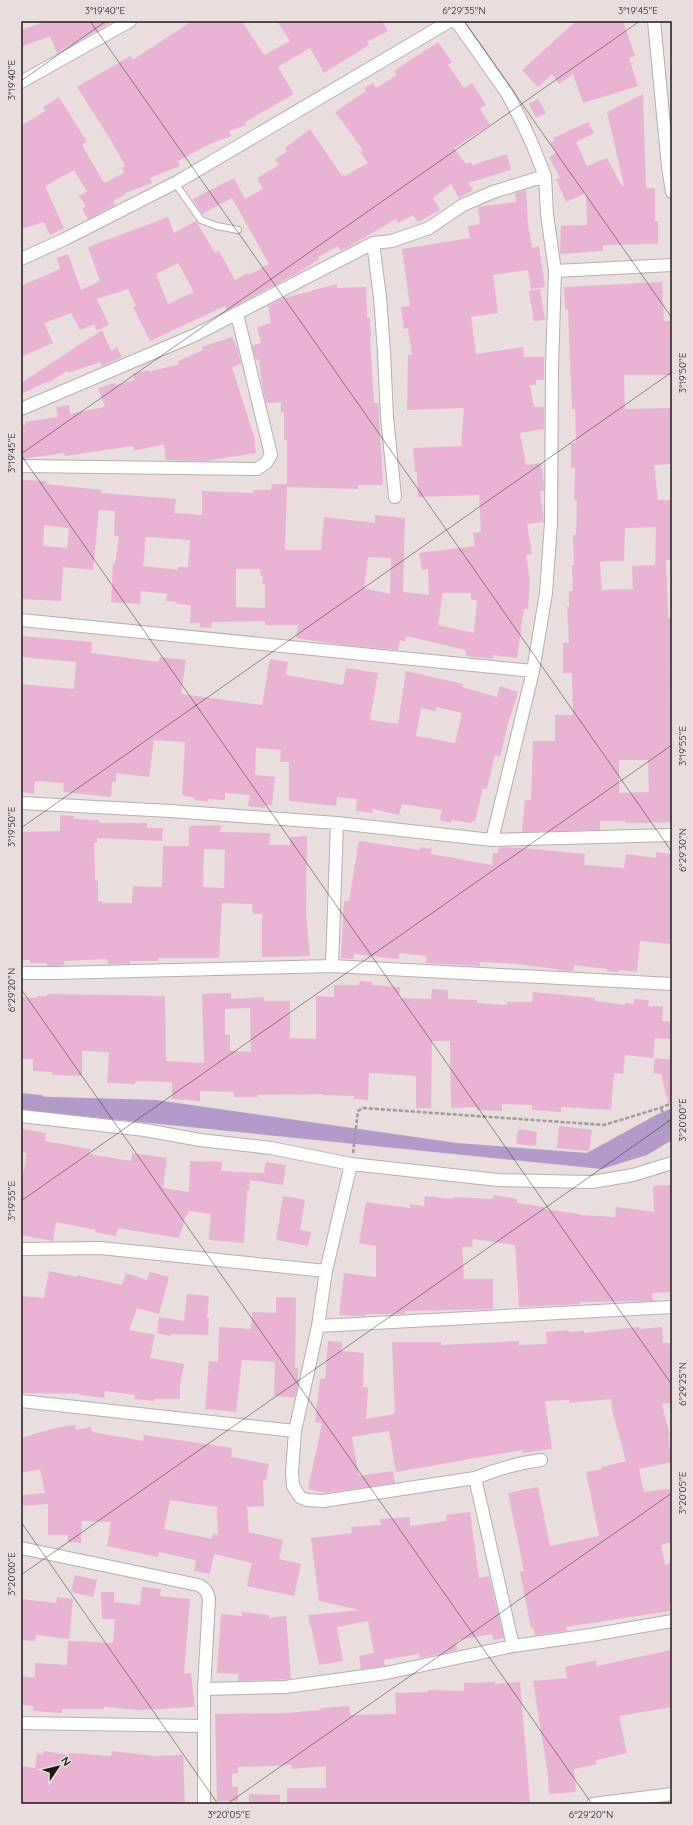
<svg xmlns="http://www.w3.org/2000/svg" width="693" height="1825" font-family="Quicksand,sans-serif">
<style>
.water{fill:#b49acb}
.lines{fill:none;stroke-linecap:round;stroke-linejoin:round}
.stream{stroke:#b49acb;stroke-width:4}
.building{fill:#e9b3d3;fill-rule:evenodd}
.lane-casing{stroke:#b8acad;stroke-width:8}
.street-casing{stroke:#b8acad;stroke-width:14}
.path{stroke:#a19899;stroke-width:2.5;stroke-dasharray:4 2;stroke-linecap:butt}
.lane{stroke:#fff;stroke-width:6}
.street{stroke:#fff;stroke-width:12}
.ticks{fill:none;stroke:#1c1818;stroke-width:1;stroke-opacity:0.45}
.neatline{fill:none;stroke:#1c1818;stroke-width:1.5}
.ticks-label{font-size:10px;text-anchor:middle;fill:#1c1818}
</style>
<rect width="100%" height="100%" fill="#e9ddde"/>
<path class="water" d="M21,1096L156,1100L457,1143L587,1153L656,1115L672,1108V1140L647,1155L602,1169L21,1110Z"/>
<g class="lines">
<path class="stream" d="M21,1095L41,1097"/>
</g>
<path class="building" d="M46,21H109L110,23L57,53L50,36L21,47V30Z
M192,21H242L264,55L290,41L277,21H382L388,31L367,42L369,45L324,73L310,48L278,67L294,94L245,122L246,125L229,131L231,136L210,144L178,161L180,166L150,178L152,183L125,193L126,194L113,201L115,205L88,219L82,209L86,206L79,196L87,192L74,170L45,186L64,228L50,235L44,222L21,229V126L45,111L43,107L59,97L87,142L82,145L104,183L124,173L122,168L125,166L112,142L77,87L130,56L133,60Z
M576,21H623L635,56L629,58L638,86L583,103L573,74L559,84L552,74L538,87L522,70Z
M438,42L452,62L448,65L464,88L472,83L486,105L480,109L490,125L454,148L466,164L471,162L472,165L507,154L511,170L468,183L473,190L459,198L451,184L433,198L440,210L418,222L413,215L399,223L396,219L341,251L338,246L318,257L319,259L296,274L227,310L225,306L150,341L133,307L136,306L128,289L97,299L109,325L97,330L94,324L80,330L71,313L44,323L53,343L21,357V286L60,269L57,258L68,254L81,290L100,281L88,247L168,217L174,233L196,221L215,253L219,251L235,280L248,273L249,275L269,264L232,198L202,214L193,199L234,178L245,199L263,189L257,178L279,165L275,159L287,152L285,148L310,129L342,176L344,174L345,176L368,163L360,152L363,150L335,112L366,91L364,88L373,83L376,88L397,75L394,71ZM178,263L194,292L168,304L156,274Z
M643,94L646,188H655V221H658V244L603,245V251L560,254L561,226L587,225L586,193L566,202L556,179L560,178L549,157L556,153L550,143L555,141L553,138L588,122L594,133L576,142L587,166L607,158L622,186H624L607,112Z
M538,99L546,113L536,118L529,104Z
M526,190L528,223L532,248L539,246L545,287L531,289L528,270L493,275L498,313L471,317L476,354L523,347L524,357H544V380H536V385H530L534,407H544V429L520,433L526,465L541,463L544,485V491H540L544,522L527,524L532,554L526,555L530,581L528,609H524L517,658L493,655V659L466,656V650L406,636L405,642L400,640L398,650L343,645L296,638L298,625H265V621L212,622L211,628L200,627V623H190L191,605L176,604V602L166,601L167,594L141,591L140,604L111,602L113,564H115L119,536H114L115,511L99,510L93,570L63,567L61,601L21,599L22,480L47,481L46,484L101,490V493L176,499L174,513L202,515V491L253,493V490H271L272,484H287L285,550H321L324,517L375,523V515L405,518L403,592L429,595L428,569L422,570L419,553L475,546L473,533L481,532L479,495L418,497L417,472H415L413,448L461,446L464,408L407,410L408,355H412L408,328L404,329L401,307L410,306L402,249L470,238L468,226L480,224L478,207L516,202L515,193ZM44,525L69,528L67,548L43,546ZM146,537L190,540L188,567H178V570L143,566ZM368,557L391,558L390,594L364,588ZM236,569H260L261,576H263L262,584H265V608L236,607ZM443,593H471V600H477L474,633L438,625Z
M662,282L664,321H670L671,375H624L625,409L672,408V464L654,465L658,500H672V560H666L668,618H671L670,675H672V688H670L672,822L644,823H626V821H600V830L522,832L525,800H531L533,741H555V715H573L572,673H563V643H569L567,607H569V591H573L572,565H574L573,535H576L577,500H574L575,468H571V443H576L575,409H572L568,309L565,310L564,287ZM656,527L655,565L632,566L633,589L602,590L600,562H605V561H624L625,528ZM619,760H648L649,792L619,793Z
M337,284V288L366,287L367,318H370L371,336L370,337L374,403H378L383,485H358V489L287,487V440H284V412H281V402L266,403L262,385L259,359L256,360L252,346L261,343L257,327L271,323L268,306L281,299Z
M540,289L545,320L534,321L529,291Z
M102,330L111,351L117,347L122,357L102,366L100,362L68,373L67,371L48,383L47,382L21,394V383Z
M232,337L238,350L241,364L232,367L254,437L256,453L205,461L166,460L164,444L134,451L133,446L65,456L64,453L21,459V426L25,425V422L58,417L56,407L69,405L70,414L105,407L98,388L115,383L116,385L135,380L133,374L149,370V372L179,364L178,361L203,350L202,347Z
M21,636L92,642L91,653L159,662L160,657L186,660L181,694L262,705L270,659L288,662L286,675L343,685L346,668L378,673L370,720L398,724L406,671L463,684L462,687L497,697L500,686L518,692L508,724L500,757L495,755L487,789L483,788L475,821H472V823L451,820V823L440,820L442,810L402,804L399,815L373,809L372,813L356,811L357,799L337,797L336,806L289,801V762H280L281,750L256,748L255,775L275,777L272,805H265V808L248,806L250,795L225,793V800L208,799V802L195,800V798L182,795L185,742L154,740L149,777L116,773V782H112L111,797L63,792L64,783L35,781L34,794L21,792V684L74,689L76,662L21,657ZM437,707L462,713L455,743L416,736L421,708L435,711Z
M60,815L74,816L73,819L99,820V823H147V828H163L162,841L97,838V843H94L95,880L98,881V901H102V903H132L133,886L162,887L163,846H189V826L221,825L220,832L270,833L269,845H290V837L307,836L306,914L310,956L262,957V914H253L252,904L222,903L219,958H158V961H130V964H108L107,959L64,961V965L56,966H47V963H30V960H21V832L60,831ZM204,849L225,850L224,888L203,887Z
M359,841L420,850V847L432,849L431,854L492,865L493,853H498L499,847L522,848L585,854L584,865L624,868L626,854L656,858V852L672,854L670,873L672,874V944L640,941L637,972L619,970V972L607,971V969L574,965L573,971L557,970V969L517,964L480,962V966L426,963L427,956L399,953V959L354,954V959L341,958L344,901H349Z
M360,981L372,982V985L385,986L400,987L399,998L431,999L432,989L448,990V999L477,1000V1003L507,1005V1002H532L533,992L595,998V1001L625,1005V1003L634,1004V999L649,1000L648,1006H663L662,1021L672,1022L670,1039L655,1038L653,1058L625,1055L623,1074L614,1073L611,1110L561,1107V1112L532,1110V1105L502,1104V1111L477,1110V1107L451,1108L450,1041H432L431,1108H416V1076L369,1073L368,1100L354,1099V1096L323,1095V1094L257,1095V1097H234V1092L200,1091V1101L172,1099V1082L135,1081V1084L107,1083L109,1052L82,1051V1076L52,1075V1072L33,1071V1059H21V997L37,998V996H47V994L165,996L166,1061L204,1063L202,994L231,993V999L264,997V1001H290V1038L316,1039V996L334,997V985H359ZM250,1008L251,1052L230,1051V1035H225V1009Z
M655,1058L672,1060V1102L668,1103L661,1074L653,1073Z
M559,1126L592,1130L589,1151L557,1148Z
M21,1129L46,1133L45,1141L90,1149L89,1154L131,1161L132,1153L167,1158L163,1188L189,1192L190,1161L222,1162L221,1171L264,1173L266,1162L286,1165L283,1185L250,1180L249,1191H247L244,1243L209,1240L211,1214L188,1211V1215H186L179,1238L118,1228L116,1236L95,1232L96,1230L56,1222L53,1241L21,1235V1185L27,1153L21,1152Z
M518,1129L537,1132L536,1146L516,1144Z
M672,1185V1292L652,1293L653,1301L580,1302V1304L519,1307L515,1245L473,1239L472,1247H462L464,1279H493V1309L405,1311V1314H366V1316H355L339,1315L344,1273L376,1277V1246L359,1243L366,1202L410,1208V1204L424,1206L425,1196L453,1199V1197L493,1199L494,1195L517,1199V1203L544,1207V1209L580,1214V1215L615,1217L616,1207L654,1212L653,1186Z
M283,1196L305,1200L300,1230L311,1232L308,1246L276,1240Z
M49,1271L77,1277V1275L122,1285L126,1273L147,1280L150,1272L169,1277L159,1314L137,1308L129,1330L155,1335L150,1358L184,1364L180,1386V1399H155V1401L134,1399L135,1395L105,1391L104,1398L80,1395V1394L21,1393V1296L44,1298Z
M187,1294L209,1296L207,1318H209L208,1335L171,1334L170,1336L157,1333L159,1317L184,1321Z
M276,1297L296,1298L295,1368H298V1383L295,1397L274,1396L275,1362L242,1360L236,1412L205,1409L209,1361L218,1362L219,1327L251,1329L252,1312L276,1313Z
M639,1327L640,1329L662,1327L663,1343H670L672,1362V1403L662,1404L670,1436H668L672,1462L639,1469L644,1492L669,1489L672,1504V1542L661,1545L665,1565L672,1563V1605H669L670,1611L566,1627L567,1631L535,1635L534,1628H531L520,1572L524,1571L508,1493L538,1487L550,1546L599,1536L586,1472L602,1469V1467L626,1461L612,1410L611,1399L569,1403V1400L545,1401L552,1449L523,1453L522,1450L396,1472L389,1431L352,1437L359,1476L393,1471L395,1483L325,1493L308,1489L322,1423L315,1422L320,1379H325L328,1341L342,1342L341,1351L364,1353L363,1387L368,1388L366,1419L395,1414L392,1342H441V1345L519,1341V1345L547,1344L546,1332L568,1330L569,1332L584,1331V1333Z
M75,1425L76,1430L91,1427L92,1432L143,1441L144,1435L232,1448L231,1457L269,1464L266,1480H263L264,1506L247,1507L249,1532L283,1540L279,1559L301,1564L294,1596L247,1586L252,1563L214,1554L210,1574L194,1571L196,1560L159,1552L158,1557L107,1546L111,1522L82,1521L81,1543L68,1542V1535H48V1504L21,1506V1495L45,1493L40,1469L21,1473V1438L56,1428ZM170,1500L217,1507L218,1535L213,1534L212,1539L164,1529Z
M470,1512L479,1578L489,1576L504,1638L494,1640L492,1634L458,1640V1642L456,1643L457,1650L420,1658L419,1654L384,1660L385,1666L361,1669L359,1656L374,1653L368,1621L337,1627L343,1661L319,1665L311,1626H310L308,1615L360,1610L319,1601L311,1538L352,1533L351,1527L381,1525L380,1519L410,1517V1526L447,1521L446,1515Z
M75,1575L97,1580L93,1597L71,1592Z
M142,1587L161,1589L160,1596L190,1599L184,1674L191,1673L195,1707L140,1710L104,1707V1709H62V1713L33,1711V1706L21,1705V1676L35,1678V1663L67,1665L68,1641L113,1643L115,1619H102L101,1592H114V1602L140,1605Z
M57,1597L73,1599L69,1639L36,1635L35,1641L21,1640V1599L56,1603Z
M242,1612L269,1615V1618L286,1616L291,1679L238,1681V1674L217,1673L221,1614L242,1616Z
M671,1650L672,1656V1707L619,1716L627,1753L596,1760L597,1764L574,1769L576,1792L549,1794L548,1775L533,1681L567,1678L565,1667L596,1660L597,1666Z
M495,1682V1684L520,1682L530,1802L489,1804H287V1788H326V1766L292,1769V1765L238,1767V1773L232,1774V1787H238V1801H217L215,1714L287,1713L320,1710V1708L349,1706L350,1715L396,1714L395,1693L428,1692V1690L464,1691V1683Z
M44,1751L69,1755V1753L111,1756L112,1751L154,1756L183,1755L185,1802H183V1804H21V1766L35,1768L37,1753L43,1754Z
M249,1794L280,1795V1804H249Z"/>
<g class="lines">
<defs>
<path id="lane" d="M175,183L201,220L217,226L238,230"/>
<path id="street" d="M456,21L507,93L522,122L533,146L545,176L547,214L555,271L552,368L551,523L546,593L533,671L492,840
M654,21L668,167L672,192
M21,82L130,21
M373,243L380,297L384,352L387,417L395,497
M21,259L65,239L179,181L450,21
M555,271L672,265
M21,409L195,335L373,243L392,241L429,228L463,205L493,192L545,176
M21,466L257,469L266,463L271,455L237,314
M21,620L533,671
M21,803L170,811L337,823L492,840L672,835
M332,966L337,823
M21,973H56L332,966L672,984
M21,1116L145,1130L200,1140L271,1148L351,1164L498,1180L592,1182L633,1175L672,1163
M351,1164L326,1271L318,1326L295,1431L292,1472L293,1486L300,1497L307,1500L323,1501L475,1478C497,1469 518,1463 541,1460
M21,1249L100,1248L326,1271
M318,1326L672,1307
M21,1401L295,1431
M475,1478L513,1646
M21,1548L198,1585C205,1588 207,1591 209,1599L204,1689V1804
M204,1689L285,1687L386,1673L513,1646L591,1635L672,1621
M21,1723L203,1726
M593,1804L672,1794"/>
</defs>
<use href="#lane" class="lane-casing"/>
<use href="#street" class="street-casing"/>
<path class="path" d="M661,1109L672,1129
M353,1153L358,1111L363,1108L604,1125L660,1108L672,1103"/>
<use href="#lane" class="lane"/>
<use href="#street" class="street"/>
</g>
<path class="ticks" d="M90,21L672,852M464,21L672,318M21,81L106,21M21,454L640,21M21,455L672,1385M21,828L672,372M21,989L592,1804M21,1201L672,745M21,1522L218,1804M21,1575L672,1119M227,1804L672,1493"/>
<rect width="693" height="1825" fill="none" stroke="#e9ddde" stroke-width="44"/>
<g transform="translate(58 1767) rotate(55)" stroke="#e9ddde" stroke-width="3" paint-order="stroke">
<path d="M0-3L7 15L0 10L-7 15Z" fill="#1c1818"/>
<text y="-6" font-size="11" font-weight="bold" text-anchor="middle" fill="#1c1818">N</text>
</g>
<rect x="22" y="22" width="649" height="1781" class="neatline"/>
<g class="ticks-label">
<text x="105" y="14">3°19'40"E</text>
<text x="464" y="14">6°29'35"N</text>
<text x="638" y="14">3°19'45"E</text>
<text transform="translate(11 80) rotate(-90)" y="4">3°19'40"E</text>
<text transform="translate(682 373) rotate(-90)" y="4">3°19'50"E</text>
<text transform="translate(11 453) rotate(-90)" y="4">3°19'45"E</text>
<text transform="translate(682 746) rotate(-90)" y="4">3°19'55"E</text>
<text transform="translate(11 827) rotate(-90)" y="4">3°19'50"E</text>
<text transform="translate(682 850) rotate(-90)" y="4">6°29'30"N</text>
<text transform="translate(11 990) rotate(-90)" y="4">6°29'20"N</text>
<text transform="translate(682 1120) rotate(-90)" y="4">3°20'00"E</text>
<text transform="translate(11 1201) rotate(-90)" y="4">3°19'55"E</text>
<text transform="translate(682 1384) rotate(-90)" y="4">6°29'25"N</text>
<text transform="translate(682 1493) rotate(-90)" y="4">3°20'05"E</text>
<text transform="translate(11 1574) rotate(-90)" y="4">3°20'00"E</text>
<text x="229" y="1818">3°20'05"E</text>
<text x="591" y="1818">6°29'20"N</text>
</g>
</svg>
